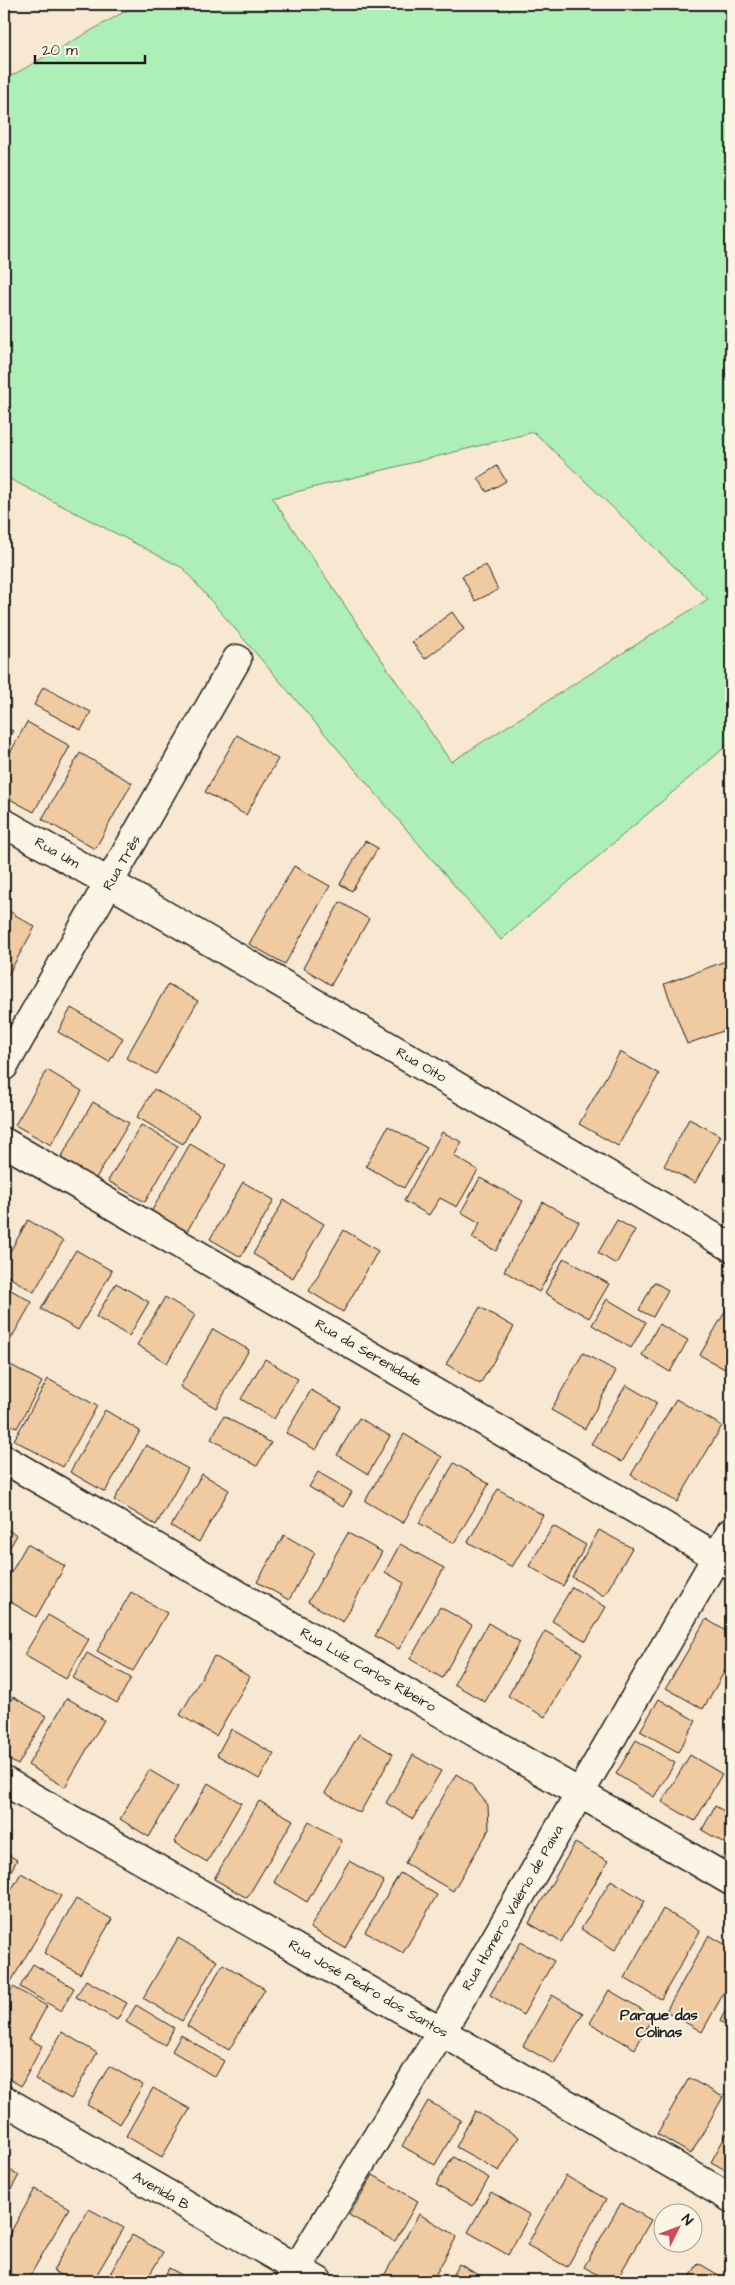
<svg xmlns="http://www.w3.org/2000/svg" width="735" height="2285" font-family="'Architects Daughter',sans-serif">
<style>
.green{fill:#aeefb7;stroke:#65866a;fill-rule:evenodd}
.building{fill:#f0cba1;stroke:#1c1c1c}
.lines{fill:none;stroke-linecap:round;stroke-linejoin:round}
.minor-casing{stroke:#1c1c1c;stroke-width:31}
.minor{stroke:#fcf5e5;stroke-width:28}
.labels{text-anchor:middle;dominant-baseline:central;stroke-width:4;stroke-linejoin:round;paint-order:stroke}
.street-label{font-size:14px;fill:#1c1c1c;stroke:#fcf5e5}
.neighbourhood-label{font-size:15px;font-weight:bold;fill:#1c1c1c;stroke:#fcf5e5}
</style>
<rect width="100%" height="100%" fill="#f8e8d1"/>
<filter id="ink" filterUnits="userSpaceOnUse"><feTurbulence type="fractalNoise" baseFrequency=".02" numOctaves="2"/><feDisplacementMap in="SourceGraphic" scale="10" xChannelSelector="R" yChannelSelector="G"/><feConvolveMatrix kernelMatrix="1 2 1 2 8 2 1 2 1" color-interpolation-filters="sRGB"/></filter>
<g filter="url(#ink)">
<path class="green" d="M138,4H731V742L501,940L183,568L4,476V80ZM534,432L708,599L451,762L272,498Z"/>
<path class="building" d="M497,466L506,481L487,492L478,478Z
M486,565L498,590L475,601L462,576Z
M452,612L464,629L425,659L412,642Z
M43,687L91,712L81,730L34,705Z
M27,722L70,746L34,812L4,796V764Z
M4,727L13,731L4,745Z
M237,735L278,759L246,815L205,792Z
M80,753L132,783L95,849L42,819Z
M365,841L378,848L352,891L340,884Z
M294,866L330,886L285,964L249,944Z
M340,902L369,919L331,985L303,968Z
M4,908L35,927L5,980L4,979Z
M731,959V1028L687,1044L664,984Z
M168,984L198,1001L156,1074L126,1058Z
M71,1008L123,1038L109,1062L58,1032Z
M620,1052L659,1074L618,1146L579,1124Z
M47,1070L82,1091L51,1145L15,1125Z
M154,1089L199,1115L183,1144L137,1117Z
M93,1102L129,1123L93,1183L58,1163Z
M689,1119L721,1136L695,1183L664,1166Z
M141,1125L178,1146L145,1202L108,1181Z
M388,1126L427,1148L404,1188L366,1166Z
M442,1132L462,1142L454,1156L478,1170L457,1207L440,1198L429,1215L404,1201Z
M190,1144L226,1165L186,1233L151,1212Z
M480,1178L523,1201L496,1251L472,1238L480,1223L461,1212Z
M243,1182L274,1200L241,1257L210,1239Z
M284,1200L324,1224L293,1278L253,1254Z
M543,1202L579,1222L539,1292L504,1271Z
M28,1220L63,1241L34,1292L4,1274V1262Z
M617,1220L635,1230L616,1264L598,1253Z
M344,1230L378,1251L343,1312L309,1291Z
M76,1250L112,1271L78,1330L41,1309Z
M564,1258L609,1284L589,1318L545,1293Z
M654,1282L668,1290L653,1317L639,1310Z
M116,1283L149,1302L129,1336L96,1317Z
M4,1286L32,1302L4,1351Z
M165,1297L195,1315L167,1363L137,1345Z
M607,1299L646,1322L631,1348L592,1325Z
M729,1305L731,1306L730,1372L700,1355Z
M480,1307L514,1327L480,1384L446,1364Z
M659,1324L688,1340L670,1372L642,1355Z
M213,1329L249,1350L216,1408L180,1387Z
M583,1353L616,1371L585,1429L551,1410Z
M265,1359L298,1379L274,1419L241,1399Z
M7,1363L42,1382L17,1428L4,1421V1369Z
M48,1379L97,1406L63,1467L14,1440Z
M626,1385L657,1403L622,1462L591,1444Z
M311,1390L341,1407L316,1450L286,1433Z
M676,1399L722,1426L677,1502L631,1475Z
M105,1410L140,1431L105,1492L70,1472Z
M224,1416L271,1443L257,1466L211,1439Z
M359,1418L390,1436L368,1474L337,1455Z
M404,1434L442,1457L403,1523L365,1501Z
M146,1445L188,1469L156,1525L114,1500Z
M454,1463L489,1484L454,1543L419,1523Z
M318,1472L352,1492L343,1507L309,1487Z
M202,1474L229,1490L199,1542L171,1526Z
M498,1489L543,1515L512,1567L468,1542Z
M553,1526L586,1545L563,1586L529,1566Z
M4,1528L17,1535L4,1558Z
M599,1530L632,1548L604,1596L572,1577Z
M348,1533L382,1552L343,1622L308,1602Z
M284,1535L315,1553L289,1600L257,1582Z
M27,1544L65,1566L36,1617L4,1598V1585Z
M400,1544L444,1568L399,1649L375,1636L404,1583L385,1572Z
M572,1587L606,1607L586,1641L552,1621Z
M131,1592L167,1613L133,1671L97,1651Z
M440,1607L472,1625L442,1678L410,1659Z
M48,1615L89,1639L66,1679L24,1655Z
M706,1619L731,1634V1660L703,1709L666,1688Z
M488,1623L520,1642L485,1702L454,1684Z
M545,1631L582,1653L545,1717L508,1696Z
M87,1653L131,1678L117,1703L73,1678Z
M214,1656L250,1677L216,1736L180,1715Z
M13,1697L46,1716L18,1765L4,1757V1713Z
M67,1698L104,1720L65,1787L28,1765Z
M659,1699L696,1721L678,1752L640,1731Z
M231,1729L274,1754L259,1779L217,1755Z
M359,1734L393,1754L360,1813L325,1793Z
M636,1740L675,1763L654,1797L616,1774Z
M413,1755L441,1771L413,1819L386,1803Z
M690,1755L722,1774L695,1821L662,1802Z
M149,1770L178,1787L149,1837L120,1819Z
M456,1774L469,1782L488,1805L489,1830L453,1891L405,1863Z
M208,1783L241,1803L207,1862L174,1842Z
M259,1801L293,1820L247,1898L214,1879Z
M715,1806L731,1815V1847L702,1830Z
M309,1821L342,1841L307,1902L274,1882Z
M575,1843L608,1861L561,1942L529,1923Z
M4,1852L17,1860L4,1883Z
M349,1861L384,1881L345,1948L310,1928Z
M21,1873L61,1896L5,1992L4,1903Z
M400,1873L437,1895L403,1953L365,1932Z
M611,1880L645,1901L615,1950L581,1929Z
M76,1899L112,1919L80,1974L44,1953Z
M663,1909L700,1931L661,1999L624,1978Z
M709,1935L731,1948V1980L702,2032L666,2011Z
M178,1938L217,1961L182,2021L143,1998Z
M521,1942L554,1961L523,2015L490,1995Z
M33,1964L74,1988L61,2011L20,1987Z
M223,1964L265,1989L229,2050L187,2026Z
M86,1980L127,2003L117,2020L76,1997Z
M13,1987L47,2006L29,2039L42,2046L21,2086L4,2076V2003Z
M609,1990L653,2016L635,2049L590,2023Z
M552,1995L583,2013L554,2064L523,2046Z
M731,2000V2028L720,2021Z
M136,2005L174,2028L165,2045L126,2022Z
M62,2032L97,2053L71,2099L35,2079Z
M181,2035L224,2061L215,2077L172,2051Z
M109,2066L143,2085L120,2124L87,2105Z
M689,2078L723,2097L691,2154L657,2134Z
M153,2088L190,2109L162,2157L126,2136Z
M428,2101L461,2120L435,2165L402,2146Z
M475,2111L519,2137L499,2171L456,2147Z
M731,2126V2173L711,2162Z
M453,2157L489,2178L473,2206L436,2185Z
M4,2167L19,2175L4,2202Z
M373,2175L418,2201L395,2241L349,2215Z
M566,2176L606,2199L567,2267L527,2245Z
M35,2189L69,2208L27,2281H24L4,2270V2244Z
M491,2192L530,2215L508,2255L468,2232Z
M621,2203L651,2220L616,2281H608L584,2267Z
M89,2209L124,2228L93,2281H71L53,2271Z
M419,2214L457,2236L432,2281H381Z
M132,2235L163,2252L146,2281H106Z
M698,2263L729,2281H688Z
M459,2264L489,2281H449Z
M169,2268L193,2281H162Z"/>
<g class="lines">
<defs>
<path id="minor" d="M4,823L110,883L731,1247
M4,1066L237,659
M4,1142L731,1565
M4,1459L731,1881
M4,1781L731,2198
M4,2100L318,2281
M289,2281L442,2031L731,1532"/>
</defs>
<use href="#minor" class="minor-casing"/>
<use href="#minor" class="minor"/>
</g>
</g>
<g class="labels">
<g class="street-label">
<text transform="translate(57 853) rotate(29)">Rua Um</text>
<text transform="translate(122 863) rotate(-60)">Rua Três</text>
<text transform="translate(421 1065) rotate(30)">Rua Oito</text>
<text transform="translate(368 1353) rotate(30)">Rua da Serenidade</text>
<text transform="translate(368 1670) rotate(30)">Rua Luiz Carlos Ribeiro</text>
<text transform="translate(513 1908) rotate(-60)">Rua Homero Valério de Paiva</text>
<text transform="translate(368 1989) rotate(30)">Rua José Pedro dos Santos</text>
<text transform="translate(161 2191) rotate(30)">Avenida B</text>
</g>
<g class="neighbourhood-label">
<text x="659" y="2015">Parque das<tspan x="659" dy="17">Colinas</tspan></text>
</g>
</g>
<rect width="735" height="2285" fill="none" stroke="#fcf5e5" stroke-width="20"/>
<rect x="10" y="10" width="715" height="2265" fill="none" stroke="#1c1c1c" stroke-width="2" filter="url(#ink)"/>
<g transform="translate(678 2228) rotate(48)"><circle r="24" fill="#fcf5e5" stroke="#a29e95"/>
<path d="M0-4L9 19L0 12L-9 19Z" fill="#d1495b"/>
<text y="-8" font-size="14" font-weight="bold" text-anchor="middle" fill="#1c1c1c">N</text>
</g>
<path d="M35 55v8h110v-8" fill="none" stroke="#1c1c1c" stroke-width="2.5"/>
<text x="42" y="55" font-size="15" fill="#1c1c1c" stroke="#fcf5e5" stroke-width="4" paint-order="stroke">20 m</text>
</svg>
